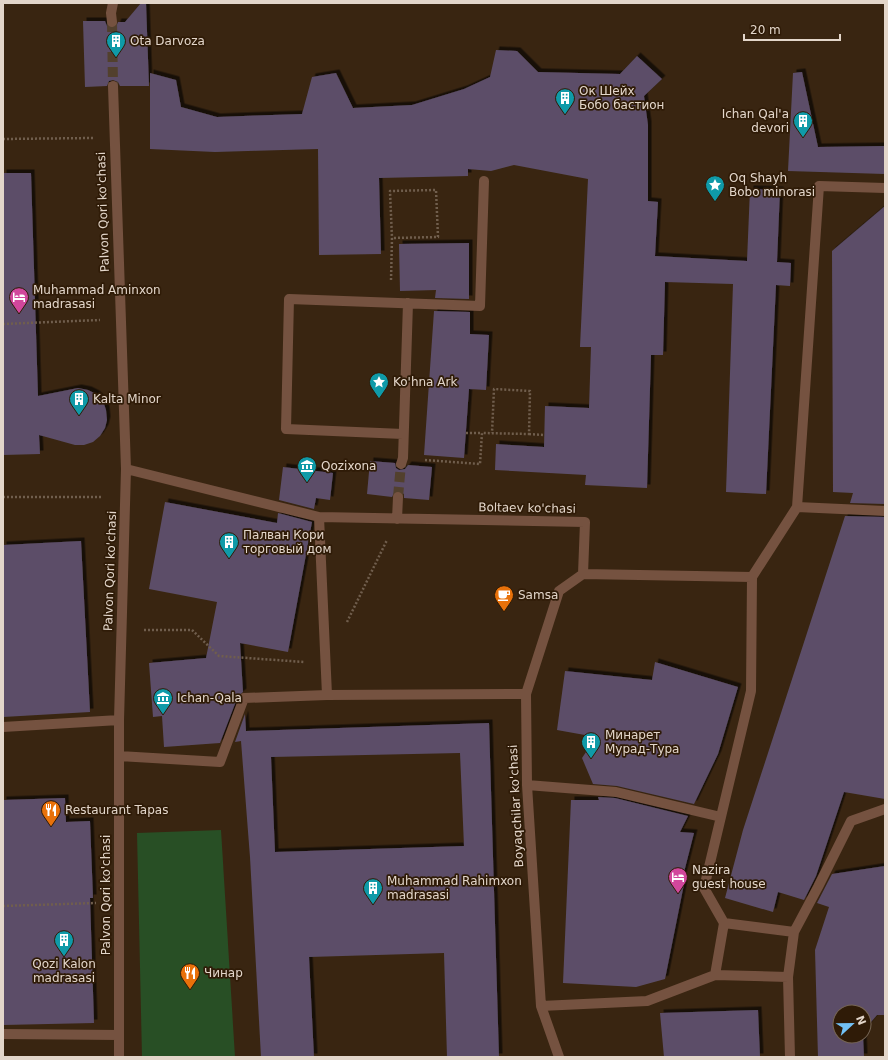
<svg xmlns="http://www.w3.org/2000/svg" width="888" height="1060" font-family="'DejaVu Sans',sans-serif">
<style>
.green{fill:#284f25}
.building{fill:#5b4e68;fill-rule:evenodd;filter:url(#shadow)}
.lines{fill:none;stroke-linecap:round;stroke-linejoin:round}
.street-tunnel{stroke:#52402d;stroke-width:10;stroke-dasharray:10 5;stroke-linecap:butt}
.path{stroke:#705e4d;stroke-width:2.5;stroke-dasharray:2 2;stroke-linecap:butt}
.street{stroke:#755240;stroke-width:10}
.labels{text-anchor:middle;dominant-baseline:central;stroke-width:3.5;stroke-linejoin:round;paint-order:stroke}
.poi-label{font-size:12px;fill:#e3d6ca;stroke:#2f1b07;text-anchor:start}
.street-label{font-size:12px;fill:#e3d6ca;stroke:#2f1b07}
</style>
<defs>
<filter id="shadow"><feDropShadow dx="3.5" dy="-3.5" stdDeviation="0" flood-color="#0009"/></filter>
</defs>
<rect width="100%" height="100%" fill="#392511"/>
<path class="green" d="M221,830L235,1057H142L137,833Z"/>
<path class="building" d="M141,3H146L149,86H120L118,82L113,80L109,81L107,86L85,87L83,21H105L107,26L113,28L116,27L118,22H125Z
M496,50L517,51L538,72L620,74L637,56L662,79L644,96L648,125V201L658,202L655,256L747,261L750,189L780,190L777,262L791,263L790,286L776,285L766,494L726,492L733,284L665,282L663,355H651L647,488L585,485L586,475L495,470L496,444L544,447L545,406L589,408L591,347H580L588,179L514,165L491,171L468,169V176L379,178L381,254L319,255L318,149L215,152L150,149V73L176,80L181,107L217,117L302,114L312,77L336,73L353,108L412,105L464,89L490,77Z
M802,72L818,147L885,146V174L788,171L793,73Z
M3,173H31L38,396L78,388L88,390L96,394L103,401L106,410L107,420L105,428L100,436L93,442L84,445H75L39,435L40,454L3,455Z
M885,206V504L850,503L853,493L833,492L832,251Z
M469,243V299L435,298L436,290L400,291L399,244Z
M434,311L470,312V334L489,335L486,390L469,389L464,458L424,455Z
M370,461L395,463L396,468L399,470L405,469L408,465L432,467L429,500L404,498V494L399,491H395L392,497L367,494Z
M283,467L333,473L330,500L316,498L314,509L279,500Z
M165,502L277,523L278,513L312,522L288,652L240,643L243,692L238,696L220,743L164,747L162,716L153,717L149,663L206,658L217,602L149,589Z
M845,516L885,517V799L844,792L816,876L804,900L778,892L773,912L725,898L743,830Z
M81,541L90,712L3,717V545Z
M655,662L738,687L718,754L694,804L617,786L593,784L582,758L596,737L557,730L565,671L652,680Z
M245,714L246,731L489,723L499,1057H447L444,953L309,957L314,1057H261L250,857L241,741L235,742ZM460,753L464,846L275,852L271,757Z
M598,797L615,798L688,816L680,832L694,833L681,884H684L665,979L636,987L563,983L571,800H599Z
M65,798L66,822L90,821L93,898H90L94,1023L3,1025V800Z
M885,866V1015H877L864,1030V1012H840V1036H863L864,1057H818L815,950L829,907L817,903L832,874Z
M758,1010L760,1057H664L660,1013Z"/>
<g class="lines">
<path class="street-tunnel" d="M112,22L113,86
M398,497L401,464"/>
<path class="path" d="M3,139L93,138
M391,280L392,238L438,237L436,190L390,191L392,238
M3,324L100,320
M466,433H482
M529,434L544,435
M425,460L480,464L482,433L529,434L530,391L494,389L492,433
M3,497H103
M347,622L387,540
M144,630H192L219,656L304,662
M3,906L96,903"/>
<path class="street" d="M112,22L111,13L113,3
M113,86L126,469L119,720V1057
M403,434L286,429L289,299L480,306L484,181
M401,464L403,458L408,303
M126,469L319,517L585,522L583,574
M797,507L885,511
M319,517L327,695
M397,519L398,497
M583,574L752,577
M3,727L119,720
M119,756L220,762L244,698L327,695L526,694
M527,785L616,792L721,817
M724,923L704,888L751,691L752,577L797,507L819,186L885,188
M794,932L818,887L851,821L885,809
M788,977L790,1057
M541,1006L647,1001L715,975L788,977L794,932L724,923L715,975
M3,1034L119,1035
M559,1057L541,1006L527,785L526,694L559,591L583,574"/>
</g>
<defs>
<symbol id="building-pin" viewBox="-11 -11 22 30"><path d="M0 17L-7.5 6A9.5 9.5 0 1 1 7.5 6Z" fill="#0f9aa8" stroke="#2f1b07"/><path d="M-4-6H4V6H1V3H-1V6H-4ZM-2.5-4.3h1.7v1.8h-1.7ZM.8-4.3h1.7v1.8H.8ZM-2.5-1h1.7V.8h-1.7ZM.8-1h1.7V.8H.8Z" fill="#fff"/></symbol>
<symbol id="sight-pin" viewBox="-11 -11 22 30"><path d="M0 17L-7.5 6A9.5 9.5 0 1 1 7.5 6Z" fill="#0f9aa8" stroke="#2f1b07"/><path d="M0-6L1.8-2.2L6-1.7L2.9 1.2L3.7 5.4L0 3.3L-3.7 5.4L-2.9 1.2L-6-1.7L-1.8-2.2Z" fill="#fff"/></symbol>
<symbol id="hotel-pin" viewBox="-11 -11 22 30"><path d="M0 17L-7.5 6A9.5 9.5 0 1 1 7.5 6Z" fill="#d1479c" stroke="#2f1b07"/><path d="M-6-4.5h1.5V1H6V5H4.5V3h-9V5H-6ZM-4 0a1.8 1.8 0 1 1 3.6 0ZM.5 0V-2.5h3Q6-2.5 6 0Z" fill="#fff"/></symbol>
<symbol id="museum-pin" viewBox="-11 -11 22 30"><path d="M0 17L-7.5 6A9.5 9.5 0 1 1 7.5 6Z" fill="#0f9aa8" stroke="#2f1b07"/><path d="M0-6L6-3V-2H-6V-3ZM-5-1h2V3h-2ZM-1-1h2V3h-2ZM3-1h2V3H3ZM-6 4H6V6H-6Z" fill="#fff"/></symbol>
<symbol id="cafe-pin" viewBox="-11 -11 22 30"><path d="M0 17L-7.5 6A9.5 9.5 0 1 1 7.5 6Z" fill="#e8710a" stroke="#2f1b07"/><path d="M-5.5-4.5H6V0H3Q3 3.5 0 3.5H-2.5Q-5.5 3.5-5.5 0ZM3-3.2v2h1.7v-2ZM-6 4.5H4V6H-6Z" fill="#fff"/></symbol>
<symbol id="restaurant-pin" viewBox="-11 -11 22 30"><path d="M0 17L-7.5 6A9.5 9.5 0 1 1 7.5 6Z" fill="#e8710a" stroke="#2f1b07"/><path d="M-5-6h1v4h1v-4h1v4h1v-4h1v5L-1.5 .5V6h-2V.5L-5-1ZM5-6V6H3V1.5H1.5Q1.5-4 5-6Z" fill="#fff"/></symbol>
</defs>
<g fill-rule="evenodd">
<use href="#building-pin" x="105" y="30" width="22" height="30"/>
<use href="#building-pin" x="554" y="87" width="22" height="30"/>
<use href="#building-pin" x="792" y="110" width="22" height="30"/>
<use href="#sight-pin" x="704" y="174" width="22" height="30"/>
<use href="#hotel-pin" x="8" y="286" width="22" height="30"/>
<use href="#sight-pin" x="368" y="371" width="22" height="30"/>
<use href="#building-pin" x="68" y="388" width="22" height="30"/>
<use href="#museum-pin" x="296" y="455" width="22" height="30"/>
<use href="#building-pin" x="218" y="531" width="22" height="30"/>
<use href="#cafe-pin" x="493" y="584" width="22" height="30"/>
<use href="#museum-pin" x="152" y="687" width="22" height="30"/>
<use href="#building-pin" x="580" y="731" width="22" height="30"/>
<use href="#restaurant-pin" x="40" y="799" width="22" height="30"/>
<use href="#hotel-pin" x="667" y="866" width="22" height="30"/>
<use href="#building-pin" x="362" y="877" width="22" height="30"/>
<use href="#building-pin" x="53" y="929" width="22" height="30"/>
<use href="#restaurant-pin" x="179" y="962" width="22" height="30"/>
</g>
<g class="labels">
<g class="poi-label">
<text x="130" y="41">Ota Darvoza</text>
<text x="579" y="91">Ок Шейх<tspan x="579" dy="14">Бобо бастион</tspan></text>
<text x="789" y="114" text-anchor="end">Ichan Qal'a<tspan x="789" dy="14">devori</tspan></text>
<text x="729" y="178">Oq Shayh<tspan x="729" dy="14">Bobo minorasi</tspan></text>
<text x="33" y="290">Muhammad Aminxon<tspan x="33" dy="14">madrasasi</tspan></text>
<text x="393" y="382">Ko'hna Ark</text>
<text x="93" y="399">Kalta Minor</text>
<text x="321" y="466">Qozixona</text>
<text x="243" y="535">Палван Кори<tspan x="243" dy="14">торговый дом</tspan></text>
<text x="518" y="595">Samsa</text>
<text x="177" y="698">Ichan-Qala</text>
<text x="605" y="735">Минарет<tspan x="605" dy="14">Мурад-Тура</tspan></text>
<text x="65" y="810">Restaurant Tapas</text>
<text x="692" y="870">Nazira<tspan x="692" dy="14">guest house</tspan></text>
<text x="387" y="881">Muhammad Rahimxon<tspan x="387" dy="14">madrasasi</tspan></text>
<text x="64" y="964" text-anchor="middle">Qozi Kalon<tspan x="64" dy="14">madrasasi</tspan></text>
<text x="204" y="973">Чинар</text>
</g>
<g class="street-label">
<text transform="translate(103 212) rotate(-92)">Palvon Qori ko'chasi</text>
<text transform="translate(527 508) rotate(1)">Boltaev ko'chasi</text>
<text transform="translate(110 571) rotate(-88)">Palvon Qori ko'chasi</text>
<text transform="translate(516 806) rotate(-93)">Boyaqchilar ko'chasi</text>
<text transform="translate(106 895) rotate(-90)">Palvon Qori ko'chasi</text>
</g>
</g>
<rect width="888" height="1060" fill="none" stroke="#e3d6ca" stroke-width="8"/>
<g transform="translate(852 1024) rotate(68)"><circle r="19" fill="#2f1b07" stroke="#776655"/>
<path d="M0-3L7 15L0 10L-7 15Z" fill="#72c1f5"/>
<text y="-6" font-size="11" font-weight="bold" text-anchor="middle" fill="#e3d6ca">N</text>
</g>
<path d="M744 34v6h96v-6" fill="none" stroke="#e3d6ca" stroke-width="2"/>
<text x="750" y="34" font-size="12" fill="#e3d6ca" stroke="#2f1b07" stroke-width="3" paint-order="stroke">20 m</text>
</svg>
